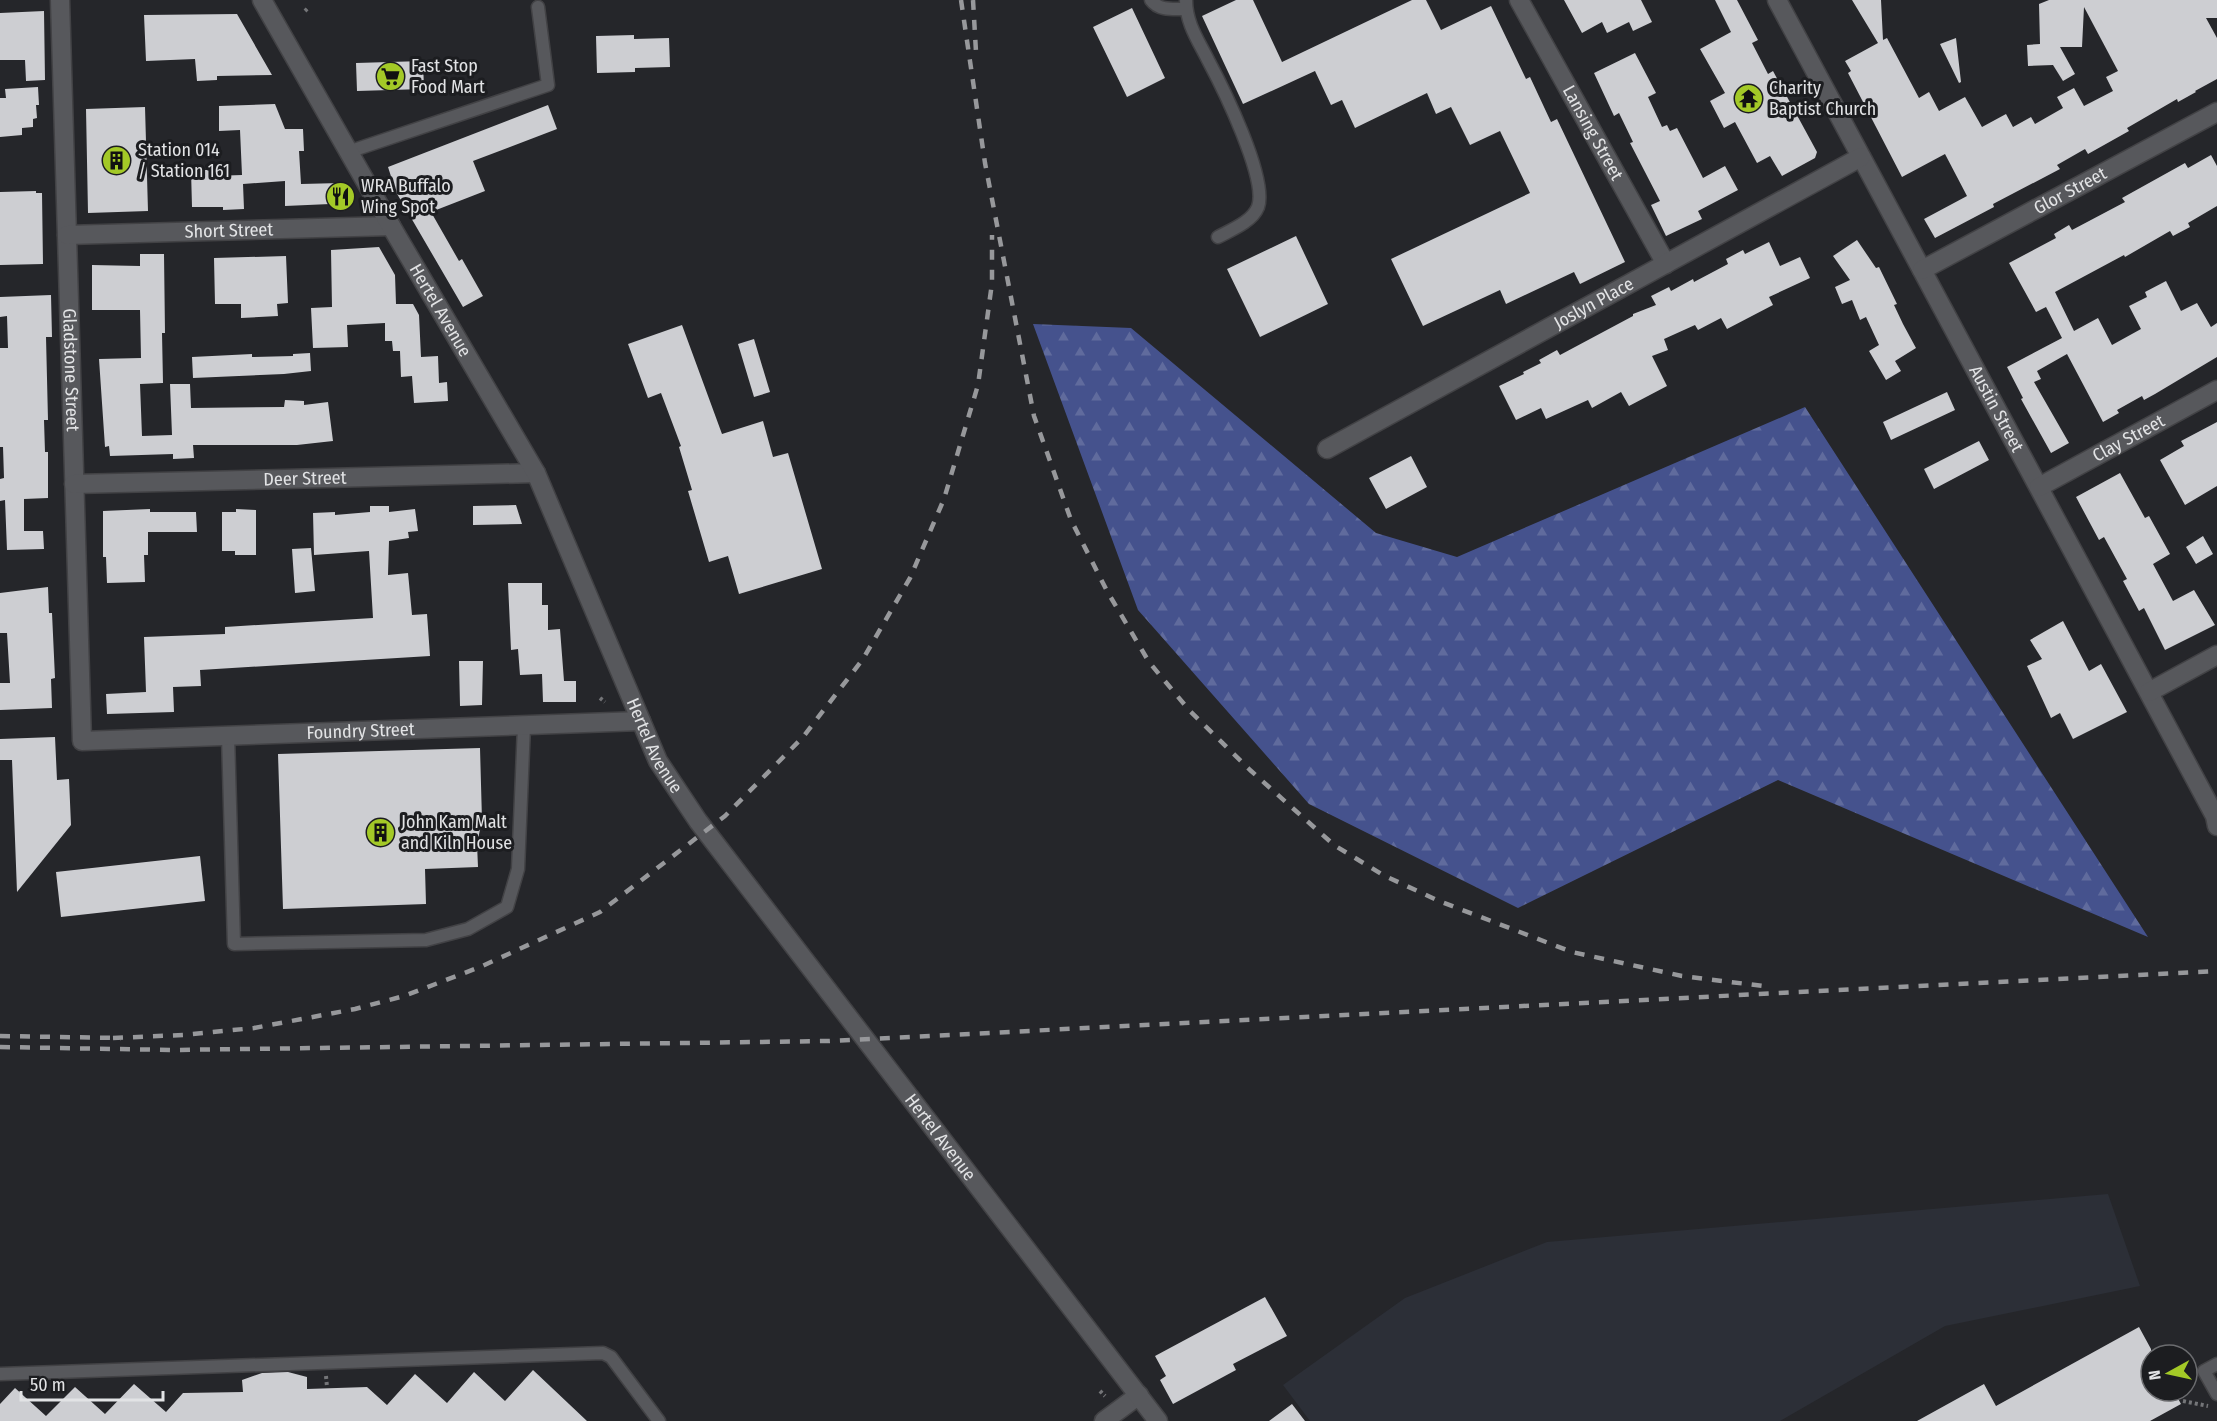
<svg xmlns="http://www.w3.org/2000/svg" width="2217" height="1421" font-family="'Fira Sans Condensed',sans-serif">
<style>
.built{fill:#2c2f37}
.forest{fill:url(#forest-firs)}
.building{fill:#cdced2}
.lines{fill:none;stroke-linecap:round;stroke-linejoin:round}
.service-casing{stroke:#424245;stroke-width:15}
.minor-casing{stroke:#424245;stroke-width:21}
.tertiary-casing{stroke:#424245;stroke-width:21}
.path{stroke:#747578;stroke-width:4;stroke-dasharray:3 3;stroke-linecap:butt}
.service{stroke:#57585c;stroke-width:12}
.minor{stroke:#57585c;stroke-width:18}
.tertiary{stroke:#57585c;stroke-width:18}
.rail{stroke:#97989b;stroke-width:4.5;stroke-dasharray:10 10;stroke-linecap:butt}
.labels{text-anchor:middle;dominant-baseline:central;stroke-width:6;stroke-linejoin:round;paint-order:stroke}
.poi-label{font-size:18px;fill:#e2e3e5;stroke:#1c1d20;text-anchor:start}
.street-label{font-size:18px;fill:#e2e3e5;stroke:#1c1d20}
</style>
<defs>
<pattern id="forest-firs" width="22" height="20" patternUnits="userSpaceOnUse" patternTransform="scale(1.5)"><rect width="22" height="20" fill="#45528d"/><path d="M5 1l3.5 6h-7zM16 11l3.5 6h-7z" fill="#606b9d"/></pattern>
</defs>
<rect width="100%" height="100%" fill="#25262a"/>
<path class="built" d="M2108,1194L2140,1286L1945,1326L1780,1421H1310L1283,1385L1405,1298L1547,1242Z"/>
<path class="forest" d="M1033,324L1131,328L1376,533L1457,557L1805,407L2148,937L1778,780L1518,908L1309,804L1138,610Z"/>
<path class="building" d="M1236,0H1253L1282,62L1412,0H1426L1441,30L1491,6L1526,79L1530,77L1551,122L1557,119L1625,262L1580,284L1574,272L1506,304L1500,290L1423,326L1391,259L1530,193L1500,131L1470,145L1451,107L1436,114L1427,93L1355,128L1342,100L1331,105L1315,71L1243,104L1202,16Z
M1564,0H1641L1652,22L1633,31L1629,22L1607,33L1602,22L1582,33Z
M1715,0H1737L1758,40L1752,43L1768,74L1773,71L1817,152L1815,158L1782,176L1770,156L1757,163L1735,122L1724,128L1710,101L1725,93L1700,49L1731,32Z
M1852,0H1881L1883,40L1887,38L1919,98L1929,92L1939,111L1965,97L1982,127L2006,114L2013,127L2031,117L2035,124L2063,108L2057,97L2074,88L2084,106L2113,91L2106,77L2118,71L2084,7L2082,47H2060L2075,74L2063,81L2053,65L2028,66L2027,45L2040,44L2039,4L2049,0H2217V18H2206L2217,38V79L2195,91L2196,92L2178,102L2177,99L2127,128L2129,131L2088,154L2085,149L2057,165L2060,169L1993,204L1994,207L1935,238L1924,219L1967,196L1945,154L1902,177L1848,73L1851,71L1845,61L1878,43Z
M1132,8L1165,78L1127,97L1093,27Z
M44,11L45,80L26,81L25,60H0V13Z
M237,14L272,75L217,76V80L197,81L195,59L146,61L144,15Z
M634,35V39L669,38L670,67L635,68V72L597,73L596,36Z
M1956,38L1961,82L1959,83L1940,44Z
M1635,53L1656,93L1648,97L1662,127L1667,125L1670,131L1677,128L1703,178L1725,166L1738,190L1698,211L1702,219L1666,236L1651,205L1660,201L1630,143L1633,142L1619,113L1614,116L1594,73Z
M423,61L424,89L357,91L356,63Z
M38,87L39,105H36L37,118L33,119V127L22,128V135L0,137V98H6L5,89Z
M275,104L285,129H303L304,151H299L301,184L341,183L353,203L285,206V181L243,184L244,209L223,210V207H192L191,170H212V176L242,175L240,130L219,131V106Z
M548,105L557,129L473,161L485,191L431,212L459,261L462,259L483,296L463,307L396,192L388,167Z
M145,107L148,211L88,213L86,109Z
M2211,155L2217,166V206L2188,223L2190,227L2173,236L2170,231L2125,257L2124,255L2055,292L2074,331L2098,318L2112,345L2141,329L2129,306L2147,297L2145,292L2166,281L2181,311L2197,303L2211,327L2217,323V357L2155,394L2144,400L2142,396L2117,410L2119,413L2103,422L2067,354L2037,371L2041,379L2034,382L2069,443L2051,453L2021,399L2023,398L2007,367L2062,338L2046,307L2036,312L2009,263L2056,238L2054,234L2069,225L2072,230L2125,202L2122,198L2185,163L2188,168Z
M36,191V193H42L43,264L0,265V192Z
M1296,236L1328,304L1260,337L1227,269Z
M1857,240L1876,268L1879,267L1897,304L1894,305L1903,324L1916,348L1895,361L1901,371L1886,380L1869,351L1879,345L1866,317L1860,320L1852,300L1842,304L1835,287L1850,280L1833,256Z
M1769,242L1780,266L1800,257L1810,278L1769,297L1773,305L1727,329L1721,318L1698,330L1695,325L1664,339L1668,350L1652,356L1667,386L1629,406L1621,392L1592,408L1588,400L1546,419L1541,408L1516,420L1499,386L1524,374L1523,372L1541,363L1539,360L1557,350L1560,355L1633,316V314L1656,305L1651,296L1669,287L1671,291L1693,279L1694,282L1728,264L1726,259L1743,250L1745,254Z
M379,247L395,275L396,304H413L419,315L421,357L438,356L439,383L447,382L448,401L414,403L412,376L401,377L400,351H393L392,341H385V323L347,325L348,347L313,348L311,308L332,307L331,250Z
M140,254H164L165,333H162L163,383L140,384L142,436L172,435L170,384H190L191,408L284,407L285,400L304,401V405L328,402L333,441L297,445H193L194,458L173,459V454L110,456L109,446L105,447L99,359L141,358L140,310H92V265L140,266Z
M286,256L288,303L277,304L278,316L241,318V304H215L214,258Z
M51,295L52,337H46L48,420H44L45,452H48V498L24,499V531H43L44,549L7,550L5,500L0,501V479L4,478L3,447H0V348H8L7,316L0,317V297Z
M682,325L722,434L763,421L773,457L788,453L822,569L739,594L728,556L709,562L688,491L692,490L679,447L681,446L661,393L648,398L628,344Z
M754,339L770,392L754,397L738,344Z
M310,353L311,371L284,374L193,378L192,357L252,354V357L293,356V354Z
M1947,392L1955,410L1891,440L1883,422Z
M2217,422V486L2185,505L2160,460L2184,446L2181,441Z
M1979,441L1989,460L1934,489L1924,469Z
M1411,456L1427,487L1386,509L1369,478Z
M2120,473L2145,518L2149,516L2170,554L2153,564L2173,601L2194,590L2215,625L2165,650L2144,608L2139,611L2123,581L2127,579L2104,537L2099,540L2076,497Z
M516,505L522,524L473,525V506Z
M370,506H389V512L415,509L418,531L408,532L409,538L389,541L388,575L408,573L412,615L427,614L430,656L200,670L201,686L173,687L174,712L107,714L106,694L146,692L144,637L225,634V627L373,618L369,551L314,555L313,513L335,512V515L370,512Z
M150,509V512H196L197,532H148V555H144L145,582L107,583L106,557H103V511Z
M236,509L256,510V555H235V551H222V512H236Z
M2203,536L2213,554L2196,564L2186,547Z
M311,548L315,591L295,593L292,549Z
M508,583H542V605H548V630L560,629L564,681H576V702H543L542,674L520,675L518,649L511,650Z
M48,587L49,613H52L55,678L51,679L52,708L0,710V683H10L7,633H0V593Z
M2063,621L2089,671L2101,664L2127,712L2073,739L2060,713L2051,718L2027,666L2042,659L2030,640Z
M459,661H483L482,705L460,706Z
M55,737L57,780L69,779L71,825L17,892L12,760H0V739Z
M480,748L482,820L477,844L478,867L425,869L426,904L283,909L278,754Z
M200,856L205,901L61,917L56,872Z
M1265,1297L1287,1336L1233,1364L1236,1370L1173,1404L1160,1380L1166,1376L1155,1356Z
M2139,1327L2151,1349V1391H2174L2181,1404L2150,1421H1917L1984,1384L1996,1406Z
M533,1370L587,1421H0V1404L15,1388L46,1416L75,1387L105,1414L134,1384L166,1412L183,1393L243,1392L242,1380L262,1373L288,1372L307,1377V1389L367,1387L387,1405L415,1374L447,1403L474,1372L505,1401Z
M1292,1404L1305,1421H1269Z"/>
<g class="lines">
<defs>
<path id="service" d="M1151,0C1159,11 1173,9 1186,9
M1186,0C1186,23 1198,40 1208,60C1223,88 1268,179 1258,207C1252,222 1231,230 1218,237
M348,152L548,85L538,7
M228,736L234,944L426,940L468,929L507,907L518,869L524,726
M2217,1364L2204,1371L2217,1394
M0,1374L603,1353L611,1357L659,1421"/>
<g id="minor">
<path id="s1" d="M60,0L82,741L641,721"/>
<path id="s2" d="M1519,0L1666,264"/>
<path id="s3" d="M1777,0L2215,816L2217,826"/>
<path id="s4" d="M67,235L391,226"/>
<path id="s5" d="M1922,270L2217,112"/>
<path id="s6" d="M1327,449L1861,157"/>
<path id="s7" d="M74,484L536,473"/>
<path id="s8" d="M2039,487L2217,390"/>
<path d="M2149,692L2217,655"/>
<path d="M1104,1421L1139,1395"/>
</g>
<g id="tertiary">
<path id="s9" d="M262,0L391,226L536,473L658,761L698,821L1158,1421"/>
</g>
</defs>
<use href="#service" class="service-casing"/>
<use href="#minor" class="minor-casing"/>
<use href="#tertiary" class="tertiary-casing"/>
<path class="path" d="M305,11L308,8
M600,698L605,702
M326,1376L327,1387
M1100,1391L1105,1396
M2183,1401L2208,1406"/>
<use href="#service" class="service"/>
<use href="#minor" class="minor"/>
<use href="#tertiary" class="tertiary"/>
<path class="rail" d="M961,0L985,163L1034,416L1071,520L1107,591L1149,662L1189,710L1250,770L1334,845L1383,875L1439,901L1572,952L1682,976L1771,987
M973,0L976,52
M0,1036L121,1038
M113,1038L183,1035L254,1028L355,1009L404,996L480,967L600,912L725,816L803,737L863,659L910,578L944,499L978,385L992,283V235
M0,1047L172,1050L829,1041L2217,971"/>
</g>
<defs>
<symbol id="supermarket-disc" viewBox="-11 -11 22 22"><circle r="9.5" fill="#a3c927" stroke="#1c1d20"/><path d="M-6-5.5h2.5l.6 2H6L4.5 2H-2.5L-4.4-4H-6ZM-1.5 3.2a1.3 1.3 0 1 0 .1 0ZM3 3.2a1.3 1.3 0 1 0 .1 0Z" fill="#111"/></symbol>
<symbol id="temple-disc" viewBox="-11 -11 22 22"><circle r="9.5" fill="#a3c927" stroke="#1c1d20"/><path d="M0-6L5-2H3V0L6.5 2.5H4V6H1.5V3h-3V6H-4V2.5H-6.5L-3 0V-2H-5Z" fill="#111"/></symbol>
<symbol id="building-disc" viewBox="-11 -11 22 22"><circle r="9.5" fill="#a3c927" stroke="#1c1d20"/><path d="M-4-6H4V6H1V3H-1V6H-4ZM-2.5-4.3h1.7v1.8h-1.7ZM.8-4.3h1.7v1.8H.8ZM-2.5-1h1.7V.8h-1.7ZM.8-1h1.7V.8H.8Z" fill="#111"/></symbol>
<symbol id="restaurant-disc" viewBox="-11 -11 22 22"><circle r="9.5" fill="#a3c927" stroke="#1c1d20"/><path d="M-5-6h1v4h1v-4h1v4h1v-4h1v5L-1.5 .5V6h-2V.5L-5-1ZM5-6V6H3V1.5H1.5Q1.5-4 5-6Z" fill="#111"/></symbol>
</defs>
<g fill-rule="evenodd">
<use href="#supermarket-disc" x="374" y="60" width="33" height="33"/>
<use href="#temple-disc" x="1732" y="82" width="33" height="33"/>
<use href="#building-disc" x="100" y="144" width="33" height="33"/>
<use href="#restaurant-disc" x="324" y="180" width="33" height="33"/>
<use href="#building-disc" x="364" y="816" width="33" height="33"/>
</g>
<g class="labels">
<g class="poi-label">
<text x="411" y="66">Fast Stop<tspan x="411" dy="21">Food Mart</tspan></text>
<text x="1769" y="88">Charity<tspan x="1769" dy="21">Baptist Church</tspan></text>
<text x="138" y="150">Station 014<tspan x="138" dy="21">/ Station 161</tspan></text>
<text x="361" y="186">WRA Buffalo<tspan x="361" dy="21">Wing Spot</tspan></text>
<text x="401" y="822">John Kam Malt<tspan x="401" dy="21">and Kiln House</tspan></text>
</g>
<g class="street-label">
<text stroke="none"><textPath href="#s2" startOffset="152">Lansing Street</textPath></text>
<text stroke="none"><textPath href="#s5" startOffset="168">Glor Street</textPath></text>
<text stroke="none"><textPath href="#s4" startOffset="162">Short Street</textPath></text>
<text stroke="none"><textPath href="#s6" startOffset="304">Joslyn Place</textPath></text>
<text stroke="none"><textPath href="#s9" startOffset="358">Hertel Avenue</textPath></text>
<text stroke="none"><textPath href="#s1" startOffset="370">Gladstone Street</textPath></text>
<text stroke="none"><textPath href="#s3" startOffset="464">Austin Street</textPath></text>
<text stroke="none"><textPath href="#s8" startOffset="102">Clay Street</textPath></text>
<text stroke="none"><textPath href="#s7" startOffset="231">Deer Street</textPath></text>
<text stroke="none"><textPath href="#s1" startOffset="1020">Foundry Street</textPath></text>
<text stroke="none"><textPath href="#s9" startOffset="844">Hertel Avenue</textPath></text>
<text stroke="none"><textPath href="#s9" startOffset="1330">Hertel Avenue</textPath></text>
</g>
</g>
<g transform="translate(2169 1373) rotate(262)"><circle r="28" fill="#1c1d20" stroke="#6b6c6f" stroke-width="1.5"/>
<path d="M0-4.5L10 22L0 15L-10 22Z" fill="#a3c927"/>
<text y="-9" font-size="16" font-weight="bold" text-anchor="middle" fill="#e2e3e5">N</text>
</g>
<path d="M21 1391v9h142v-9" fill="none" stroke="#e2e3e5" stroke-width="3"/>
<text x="30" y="1391" font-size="18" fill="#e2e3e5" stroke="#1c1d20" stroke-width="4.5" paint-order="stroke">50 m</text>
</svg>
